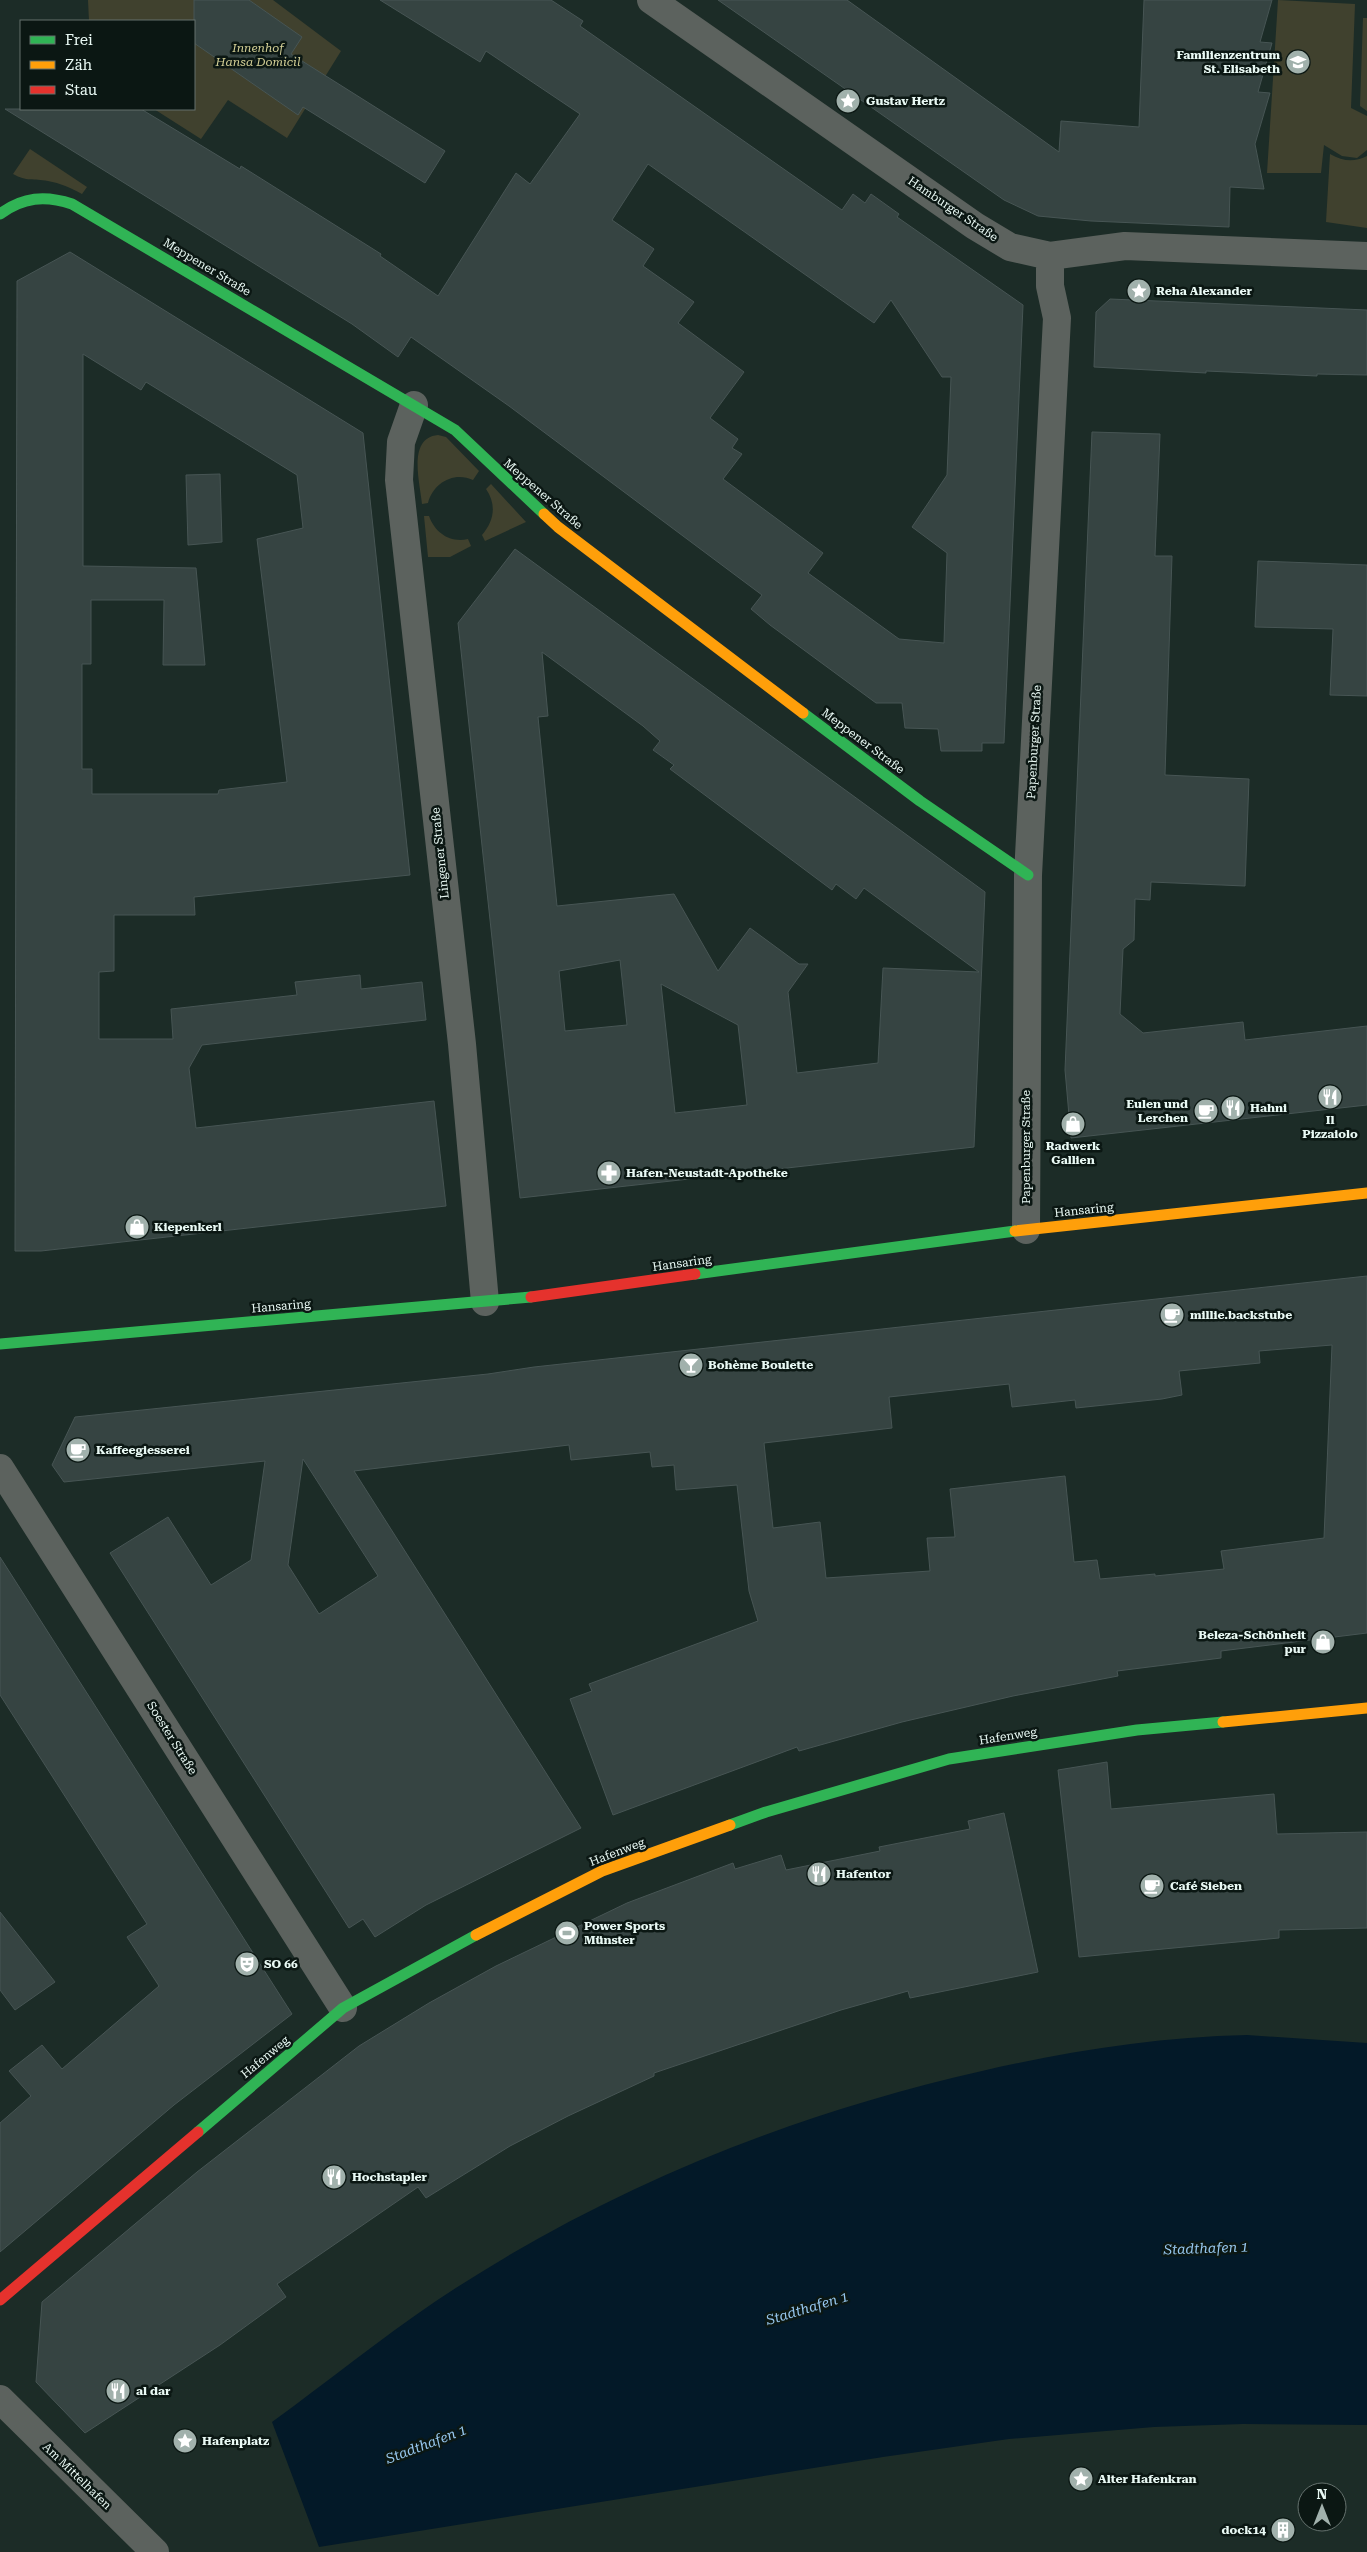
<svg xmlns="http://www.w3.org/2000/svg" width="1367" height="2552" font-family="'Roboto Serif',serif">
<style>
.green{fill:#40412e}
.water{fill:#031928}
.building{fill:#364442;stroke:#475554;fill-rule:evenodd}
.lines{fill:none;stroke-linecap:round;stroke-linejoin:round}
.street{stroke:#5c625e;stroke-width:28}
.fast{stroke:#30b455;stroke-width:11}
.slow{stroke:#ff9f0a;stroke-width:11}
.jam{stroke:#e5322d;stroke-width:11}
.labels{text-anchor:middle;dominant-baseline:central;stroke-width:5;stroke-linejoin:round;paint-order:stroke}
.park-label{font-size:12px;font-style:italic;fill:#d3cf96;stroke:#0b1713}
.poi-label{font-size:12px;font-weight:bold;fill:#e9f9f4;stroke:#0b1713;text-anchor:start}
.street-label{font-size:12px;fill:#e9f9f4;stroke:#0b1713}
.water-label{font-size:14px;font-style:italic;fill:#97c7ee;stroke:#0b1713}
</style>
<rect width="100%" height="100%" fill="#1c2c27"/>
<path class="green" d="M88,0H273L341,51L287,138L228,100L201,139L154,109H194V21H89Z
M1278,0L1355,4L1351,108L1367,116V150L1357,158L1342,156L1324,145L1321,173H1267Z
M1363,18H1367V111L1360,106Z
M30,149L87,187L82,194C71,188 60,183 48,181C33,178 27,182 13,174Z
M1330,154C1343,161 1353,163 1367,156V228L1326,222Z
M438,435L446,437L479,471L473,480C454,471 433,483 428,503L422,504C420,482 407,438 438,435Z
M491,484L526,522L485,541L482,535C494,521 497,505 486,489Z
M424,516H429C435,533 450,543 468,539L471,546L450,557H428Z"/>
<path class="water" d="M1247,2035L1367,2043V2425L1243,2424L1154,2427L1009,2439L883,2457L319,2547L272,2422C327,2382 380,2339 436,2301C602,2190 788,2115 982,2071C1069,2051 1157,2037 1247,2035Z"/>
<path class="building" d="M194,0H249L302,37L291,54L445,151L425,183L303,107L298,115L194,43Z
M380,0H551L583,21L580,26L842,210L853,194L865,203L871,194L899,214L897,217L1023,305L1004,743H982V751H941L938,729L905,728L902,703H876L770,625L751,609L762,595L509,406L411,337L398,357L352,324L5,109H141L240,169L241,166L381,254L380,256L438,296L516,173L530,184L580,114L486,51L480,62ZM648,164L874,323L891,300L942,377H951L947,475L912,527L947,553L944,643L899,639L808,573L823,553L723,479L742,454L732,448L738,439L710,418L744,372L678,323L694,302L643,266L654,249L612,220Z
M718,0H847L1059,152L1061,121L1139,127L1144,0H1272L1260,42L1272,43L1258,92L1270,93L1255,144L1264,189L1230,187L1229,227L1091,221L1038,216L1004,200Z
M70,252L363,433L410,875L194,897L195,915H114V971L99,972V1039H173L171,1009L297,995L295,982L360,975L361,989L422,982L426,1020L202,1045L189,1068L196,1128L434,1101L446,1206L41,1251H15L17,281ZM83,354L141,390L146,382L297,475L303,528L257,539L287,782L219,790L218,794H92V769H82V664H91V600H164L163,665H205L196,568L83,566Z
M1110,299L1367,310V375L1317,374V376L1206,371V373L1094,367L1096,312Z
M1092,432L1160,434L1155,556H1172L1165,775L1249,779L1245,886L1151,882L1150,900L1135,899L1134,940L1123,949L1120,1014L1143,1033L1243,1022L1245,1040L1367,1026V1105L1071,1138L1065,1070Z
M220,474L222,542L188,545L186,475Z
M515,549L985,892L974,1147L520,1198L458,623ZM542,652L643,726L660,741L653,750L674,765L670,769L832,890L836,884L856,899L864,888L979,972L883,968L878,1063L797,1073L788,992L808,964H799L750,928L718,971L674,894L557,906L538,717L548,716ZM620,960L627,1025L565,1031L559,971ZM661,984L738,1025L747,1105L675,1113Z
M1258,561L1367,565V696L1330,695L1333,629L1255,627Z
M1367,1276V1633L1221,1651V1658L1117,1671L1118,1676L1013,1696L902,1722L799,1751L797,1747L613,1815L570,1699L592,1691L589,1684L758,1621L749,1591L737,1485L676,1490L674,1465L652,1467L650,1452L571,1460L569,1445L354,1471L581,1828L426,1905L375,1937L363,1919L349,1928L110,1553L168,1517L211,1585L251,1560L265,1461L64,1482L52,1465L75,1417L488,1374L534,1367ZM1332,1345L1324,1538L1221,1551L1224,1569L1155,1576V1574L1100,1579L1097,1560L1074,1562L1065,1476L950,1489L955,1537L927,1538L930,1571L826,1578L820,1522L773,1528L764,1443L892,1428L889,1397L1009,1384L1012,1407L1075,1400L1076,1408L1162,1399L1182,1395L1179,1371L1260,1363L1259,1351ZM303,1459L378,1576L319,1614L288,1565Z
M0,1557L292,2014L174,2105L0,2252V2123L31,2096L9,2071L42,2045L62,2069L159,1986L127,1937L147,1924L0,1695Z
M1107,1762L1111,1809L1274,1794L1277,1834L1367,1832V1928L1279,1930V1938L1079,1957L1058,1770Z
M1004,1813L1038,1972L910,1998L908,1991L841,2010L654,2073V2076L568,2116L510,2146L426,2198L418,2187L277,2284L286,2297L220,2345L85,2433L36,2382L42,2302L197,2172L359,2046L429,2003L496,1966L627,1903L733,1863L735,1869L781,1855L786,1870L880,1851L879,1847L970,1829L968,1821Z
M0,1912L55,1982L15,2010L0,1990Z"/>
<g class="lines">
<path class="street" d="M651,0L975,226L1010,247L1050,256L1125,246L1367,256
M414,405L401,442L399,480L462,1044L485,1302
M1026,1230L1028,875L1057,318L1050,286V256
M0,1468L343,2008
M0,2399L155,2552"/>
<path class="fast" d="M0,214C23,197 45,195 72,204L455,430L544,514
M803,713L920,801L1028,875
M695,1274L1015,1231
M0,1344L531,1297
M730,1825L766,1812L949,1759L1137,1730L1223,1722
M198,2132L343,2008L476,1935"/>
<path class="slow" d="M544,514L558,527L803,713
M1015,1231L1367,1193
M1223,1722L1367,1708
M476,1935L602,1871L730,1825"/>
<path class="jam" d="M531,1297L695,1274
M0,2300L198,2132"/>
</g>
<defs>
<symbol id="school-disc" viewBox="-11 -11 22 22"><circle r="9.5" fill="#a1b1ac" stroke="#0b1713"/><path d="M0-5L7-2L0 1L-7-2ZM-4 1L0 2.5L4 1V4Q0 6-4 4Z" fill="#fff"/></symbol>
<symbol id="sight-disc" viewBox="-11 -11 22 22"><circle r="9.5" fill="#a1b1ac" stroke="#0b1713"/><path d="M0-6L1.8-2.2L6-1.7L2.9 1.2L3.7 5.4L0 3.3L-3.7 5.4L-2.9 1.2L-6-1.7L-1.8-2.2Z" fill="#fff"/></symbol>
<symbol id="restaurant-disc" viewBox="-11 -11 22 22"><circle r="9.5" fill="#a1b1ac" stroke="#0b1713"/><path d="M-5-6h1v4h1v-4h1v4h1v-4h1v5L-1.5 .5V6h-2V.5L-5-1ZM5-6V6H3V1.5H1.5Q1.5-4 5-6Z" fill="#fff"/></symbol>
<symbol id="cafe-disc" viewBox="-11 -11 22 22"><circle r="9.5" fill="#a1b1ac" stroke="#0b1713"/><path d="M-5.5-4.5H6V0H3Q3 3.5 0 3.5H-2.5Q-5.5 3.5-5.5 0ZM3-3.2v2h1.7v-2ZM-6 4.5H4V6H-6Z" fill="#fff"/></symbol>
<symbol id="shop-disc" viewBox="-11 -11 22 22"><circle r="9.5" fill="#a1b1ac" stroke="#0b1713"/><path d="M-5-2.5h2.3a2.7 3.5 0 0 1 5.4 0H5L5.5 6h-11ZM-1.5-2.5h3a1.5 2.3 0 0 0-3 0Z" fill="#fff"/></symbol>
<symbol id="pharmacy-disc" viewBox="-11 -11 22 22"><circle r="9.5" fill="#a1b1ac" stroke="#0b1713"/><path d="M-2-6h4v4h4v4h-4v4h-4v-4h-4v-4h4Z" fill="#fff"/></symbol>
<symbol id="bar-disc" viewBox="-11 -11 22 22"><circle r="9.5" fill="#a1b1ac" stroke="#0b1713"/><path d="M-6-5H6L.8 .8V4.5H3.5V6h-7V4.5H-.8V.8Z" fill="#fff"/></symbol>
<symbol id="stadium-disc" viewBox="-11 -11 22 22"><circle r="9.5" fill="#a1b1ac" stroke="#0b1713"/><path d="M0-5a6.5 5 0 1 0 0 10a6.5 5 0 1 0 0-10ZM-3.5-1.8h7v3.6h-7Z" fill="#fff"/></symbol>
<symbol id="theatre-disc" viewBox="-11 -11 22 22"><circle r="9.5" fill="#a1b1ac" stroke="#0b1713"/><path d="M-5-5.5Q0-4 5-5.5V0Q5 5 0 6Q-5 5-5 0ZM-3.3-2.5H-1v1.5H-3.3ZM1-2.5H3.3v1.5H1ZM-2.8 1Q0 5.5 2.8 1Z" fill="#fff"/></symbol>
<symbol id="building-disc" viewBox="-11 -11 22 22"><circle r="9.5" fill="#a1b1ac" stroke="#0b1713"/><path d="M-4-6H4V6H1V3H-1V6H-4ZM-2.5-4.3h1.7v1.8h-1.7ZM.8-4.3h1.7v1.8H.8ZM-2.5-1h1.7V.8h-1.7ZM.8-1h1.7V.8H.8Z" fill="#fff"/></symbol>
</defs>
<g fill-rule="evenodd">
<use href="#school-disc" x="1284" y="48" width="28" height="28"/>
<use href="#sight-disc" x="834" y="87" width="28" height="28"/>
<use href="#sight-disc" x="1125" y="277" width="28" height="28"/>
<use href="#restaurant-disc" x="1316" y="1083" width="28" height="28"/>
<use href="#restaurant-disc" x="1219" y="1094" width="28" height="28"/>
<use href="#cafe-disc" x="1192" y="1097" width="28" height="28"/>
<use href="#shop-disc" x="1059" y="1110" width="28" height="28"/>
<use href="#pharmacy-disc" x="595" y="1159" width="28" height="28"/>
<use href="#shop-disc" x="123" y="1213" width="28" height="28"/>
<use href="#cafe-disc" x="1158" y="1301" width="28" height="28"/>
<use href="#bar-disc" x="677" y="1351" width="28" height="28"/>
<use href="#cafe-disc" x="64" y="1436" width="28" height="28"/>
<use href="#shop-disc" x="1309" y="1628" width="28" height="28"/>
<use href="#restaurant-disc" x="805" y="1860" width="28" height="28"/>
<use href="#cafe-disc" x="1138" y="1872" width="28" height="28"/>
<use href="#stadium-disc" x="553" y="1919" width="28" height="28"/>
<use href="#theatre-disc" x="233" y="1950" width="28" height="28"/>
<use href="#restaurant-disc" x="320" y="2163" width="28" height="28"/>
<use href="#restaurant-disc" x="104" y="2377" width="28" height="28"/>
<use href="#sight-disc" x="171" y="2427" width="28" height="28"/>
<use href="#sight-disc" x="1067" y="2465" width="28" height="28"/>
<use href="#building-disc" x="1269" y="2516" width="28" height="28"/>
</g>
<g class="labels">
<g class="park-label">
<text x="258" y="48">Innenhof<tspan x="258" dy="14">Hansa Domicil</tspan></text>
</g>
<g class="poi-label">
<text x="1280" y="55" text-anchor="end">Familienzentrum<tspan x="1280" dy="14">St. Elisabeth</tspan></text>
<text x="866" y="101">Gustav Hertz</text>
<text x="1156" y="291">Reha Alexander</text>
<text x="1188" y="1104" text-anchor="end">Eulen und<tspan x="1188" dy="14">Lerchen</tspan></text>
<text x="1250" y="1108">Hahni</text>
<text x="1330" y="1120" text-anchor="middle">Il<tspan x="1330" dy="14">Pizzaiolo</tspan></text>
<text x="1073" y="1146" text-anchor="middle">Radwerk<tspan x="1073" dy="14">Gallien</tspan></text>
<text x="626" y="1173">Hafen-Neustadt-Apotheke</text>
<text x="154" y="1227">Kiepenkerl</text>
<text x="1190" y="1315">millie.backstube</text>
<text x="708" y="1365">Bohème Boulette</text>
<text x="96" y="1450">Kaffeegiesserei</text>
<text x="1306" y="1635" text-anchor="end">Beleza-Schönheit<tspan x="1306" dy="14">pur</tspan></text>
<text x="836" y="1874">Hafentor</text>
<text x="1170" y="1886">Café Sieben</text>
<text x="584" y="1926">Power Sports<tspan x="584" dy="14">Münster</tspan></text>
<text x="264" y="1964">SO 66</text>
<text x="352" y="2177">Hochstapler</text>
<text x="136" y="2391">al dar</text>
<text x="202" y="2441">Hafenplatz</text>
<text x="1098" y="2479">Alter Hafenkran</text>
<text x="1266" y="2530" text-anchor="end">dock14</text>
</g>
<g class="street-label">
<text transform="translate(953 209) rotate(34)">Hamburger Straße</text>
<text transform="translate(207 267) rotate(31)">Meppener Straße</text>
<text transform="translate(543 494) rotate(41)">Meppener Straße</text>
<text transform="translate(863 741) rotate(37)">Meppener Straße</text>
<text transform="translate(1034 742) rotate(-87)">Papenburger Straße</text>
<text transform="translate(440 853) rotate(-96)">Lingener Straße</text>
<text transform="translate(1026 1147) rotate(-90)">Papenburger Straße</text>
<text transform="translate(1084 1210) rotate(-6)">Hansaring</text>
<text transform="translate(682 1263) rotate(-8)">Hansaring</text>
<text transform="translate(281 1306) rotate(-5)">Hansaring</text>
<text transform="translate(1008 1736) rotate(-9)">Hafenweg</text>
<text transform="translate(172 1738) rotate(58)">Soester Straße</text>
<text transform="translate(617 1852) rotate(-21)">Hafenweg</text>
<text transform="translate(265 2057) rotate(-40)">Hafenweg</text>
<text transform="translate(77 2476) rotate(44)">Am Mittelhafen</text>
</g>
<g class="water-label">
<text transform="translate(1206 2248) rotate(-2)">Stadthafen 1</text>
<text transform="translate(807 2308) rotate(-17)">Stadthafen 1</text>
<text transform="translate(426 2444) rotate(-21)">Stadthafen 1</text>
</g>
</g>
<rect x="20" y="20" width="175" height="90" fill="#0b1713" stroke="#64716d"/>
<rect x="30" y="36" width="25" height="8" fill="#30b455" stroke="#64716d"/>
<text x="65" y="45" font-size="15" fill="#e9f9f4">Frei</text>
<rect x="30" y="61" width="25" height="8" fill="#ff9f0a" stroke="#64716d"/>
<text x="65" y="70" font-size="15" fill="#e9f9f4">Zäh</text>
<rect x="30" y="86" width="25" height="8" fill="#e5322d" stroke="#64716d"/>
<text x="65" y="95" font-size="15" fill="#e9f9f4">Stau</text>
<g transform="translate(1322 2507)"><circle r="24" fill="#0b1713" stroke="#64716d"/>
<path d="M0-4L9 19L0 12L-9 19Z" fill="#a1b1ac"/>
<text y="-8" font-size="14" font-weight="bold" text-anchor="middle" fill="#e9f9f4">N</text>
</g>
</svg>
